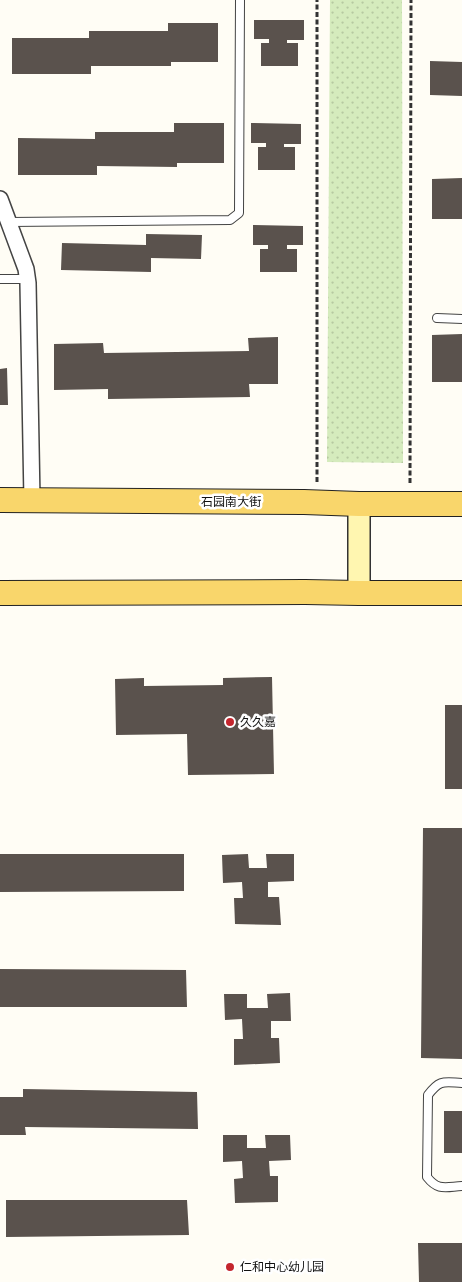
<svg xmlns="http://www.w3.org/2000/svg" width="462" height="1282" font-family="'Times New Roman','Noto Sans SC',serif">
<style>
.park{fill:url(#park-dots)}
.building{fill:#5a524d}
.lines{fill:none;stroke-linecap:round;stroke-linejoin:round}
.lane-casing{stroke:#444;stroke-width:10}
.street-casing{stroke:#444;stroke-width:18}
.secondary-casing{stroke:#333;stroke-width:24}
.primary-casing{stroke:#222;stroke-width:26}
.path{stroke:#333;stroke-width:3;stroke-dasharray:5 2.5;stroke-linecap:butt}
.lane{stroke:#fff;stroke-width:8}
.street{stroke:#fff;stroke-width:15}
.secondary{stroke:#fff6b0;stroke-width:21}
.primary{stroke:#f9d66b;stroke-width:24}
.poi-dot{fill:#c4262e;stroke:#fff;stroke-width:2}
.labels{text-anchor:middle;dominant-baseline:central;stroke-width:5;stroke-linejoin:round;paint-order:stroke}
.street-label{font-size:12px;fill:#111;stroke:#fff}
.poi-label{font-size:12px;fill:#111;stroke:#fff;text-anchor:start}
</style>
<defs>
<pattern id="park-dots" width="8" height="8" patternUnits="userSpaceOnUse" patternTransform="scale(1.25)"><rect width="8" height="8" fill="#d5ebbd"/><path d="M2 2h.1M6 6h.1" fill="none" stroke="#b6c8a1" stroke-width="1.8" stroke-linecap="round"/></pattern>
</defs>
<rect width="100%" height="100%" fill="#fffdf5"/>
<path class="park" d="M330,0H402L403,463L327,462Z"/>
<path class="building" d="M254,20H304V40H287V43H298V66H261V43H269V39H254Z
M168,23H218V62H171V66H91V74H12V38H89V31H168Z
M430,61L462,62V96L430,95Z
M174,123H224V163H177V167L97,166V175H18V138L95,139V132H174Z
M251,123L301,124V144H284V147H295V170H258V147H266V143H251Z
M462,178V219H432V179Z
M253,225L303,226V245H287V249H297V272H260V249H268V245H253Z
M146,234L202,235L201,259L151,258V272L61,270L62,243L146,245Z
M462,334V382H432V335Z
M278,337V384H249L250,397L108,399V389L54,390V344L103,343L104,353L249,351L248,338Z
M7,368L8,405H0V369Z
M272,677L274,774L188,775L187,734L116,735L115,679L144,678V686L223,685V678Z
M445,705H462V789H445Z
M423,828H462V1059L421,1058Z
M0,854H184V891L0,892Z
M248,854L249,868H267L266,854H294V881L268,882V897H279L281,925L235,924L234,898H243L242,882L223,883L222,855Z
M0,969L186,970L187,1007H0Z
M290,993L291,1021H271V1038H279L280,1063L234,1065V1039H243L242,1019L225,1020L224,994H247V1008H268L267,994Z
M23,1089L197,1092L198,1129L25,1127L26,1135H0V1097H23Z
M444,1111H462V1153H444Z
M223,1135H247V1148H266L265,1135H290L291,1160L269,1161L270,1176H278V1202L235,1203L234,1179L243,1178L242,1161L223,1162Z
M6,1200H187L189,1235L6,1237Z
M418,1243H462V1282H419Z"/>
<g class="lines">
<defs>
<path id="lane" d="M9,222L230,220L239,213L240,0
M0,279H28
M437,318L462,319
M462,1083C444,1082 440,1079 428,1095L427,1177C438,1191 445,1187 462,1186"/>
<path id="street" d="M0,199L26,269L28,283L32,500"/>
<path id="secondary" d="M359,504V593"/>
<path id="primary" d="M0,500L304,502L359,504H462
M0,593L305,592L359,593H462"/>
</defs>
<use href="#lane" class="lane-casing"/>
<use href="#street" class="street-casing"/>
<use href="#secondary" class="secondary-casing"/>
<use href="#primary" class="primary-casing"/>
<path class="path" d="M317,482V0
M410,483L411,0"/>
<use href="#lane" class="lane"/>
<use href="#street" class="street"/>
<use href="#secondary" class="secondary"/>
<use href="#primary" class="primary"/>
</g>
<g class="poi-dot">
<circle cx="230" cy="722" r="5"/>
<circle cx="230" cy="1267" r="5"/>
</g>
<g class="labels">
<g class="street-label">
<text x="231" y="502">石园南大街</text>
</g>
<g class="poi-label">
<text x="240" y="722">久久嘉</text>
<text x="240" y="1267">仁和中心幼儿园</text>
</g>
</g>
</svg>
